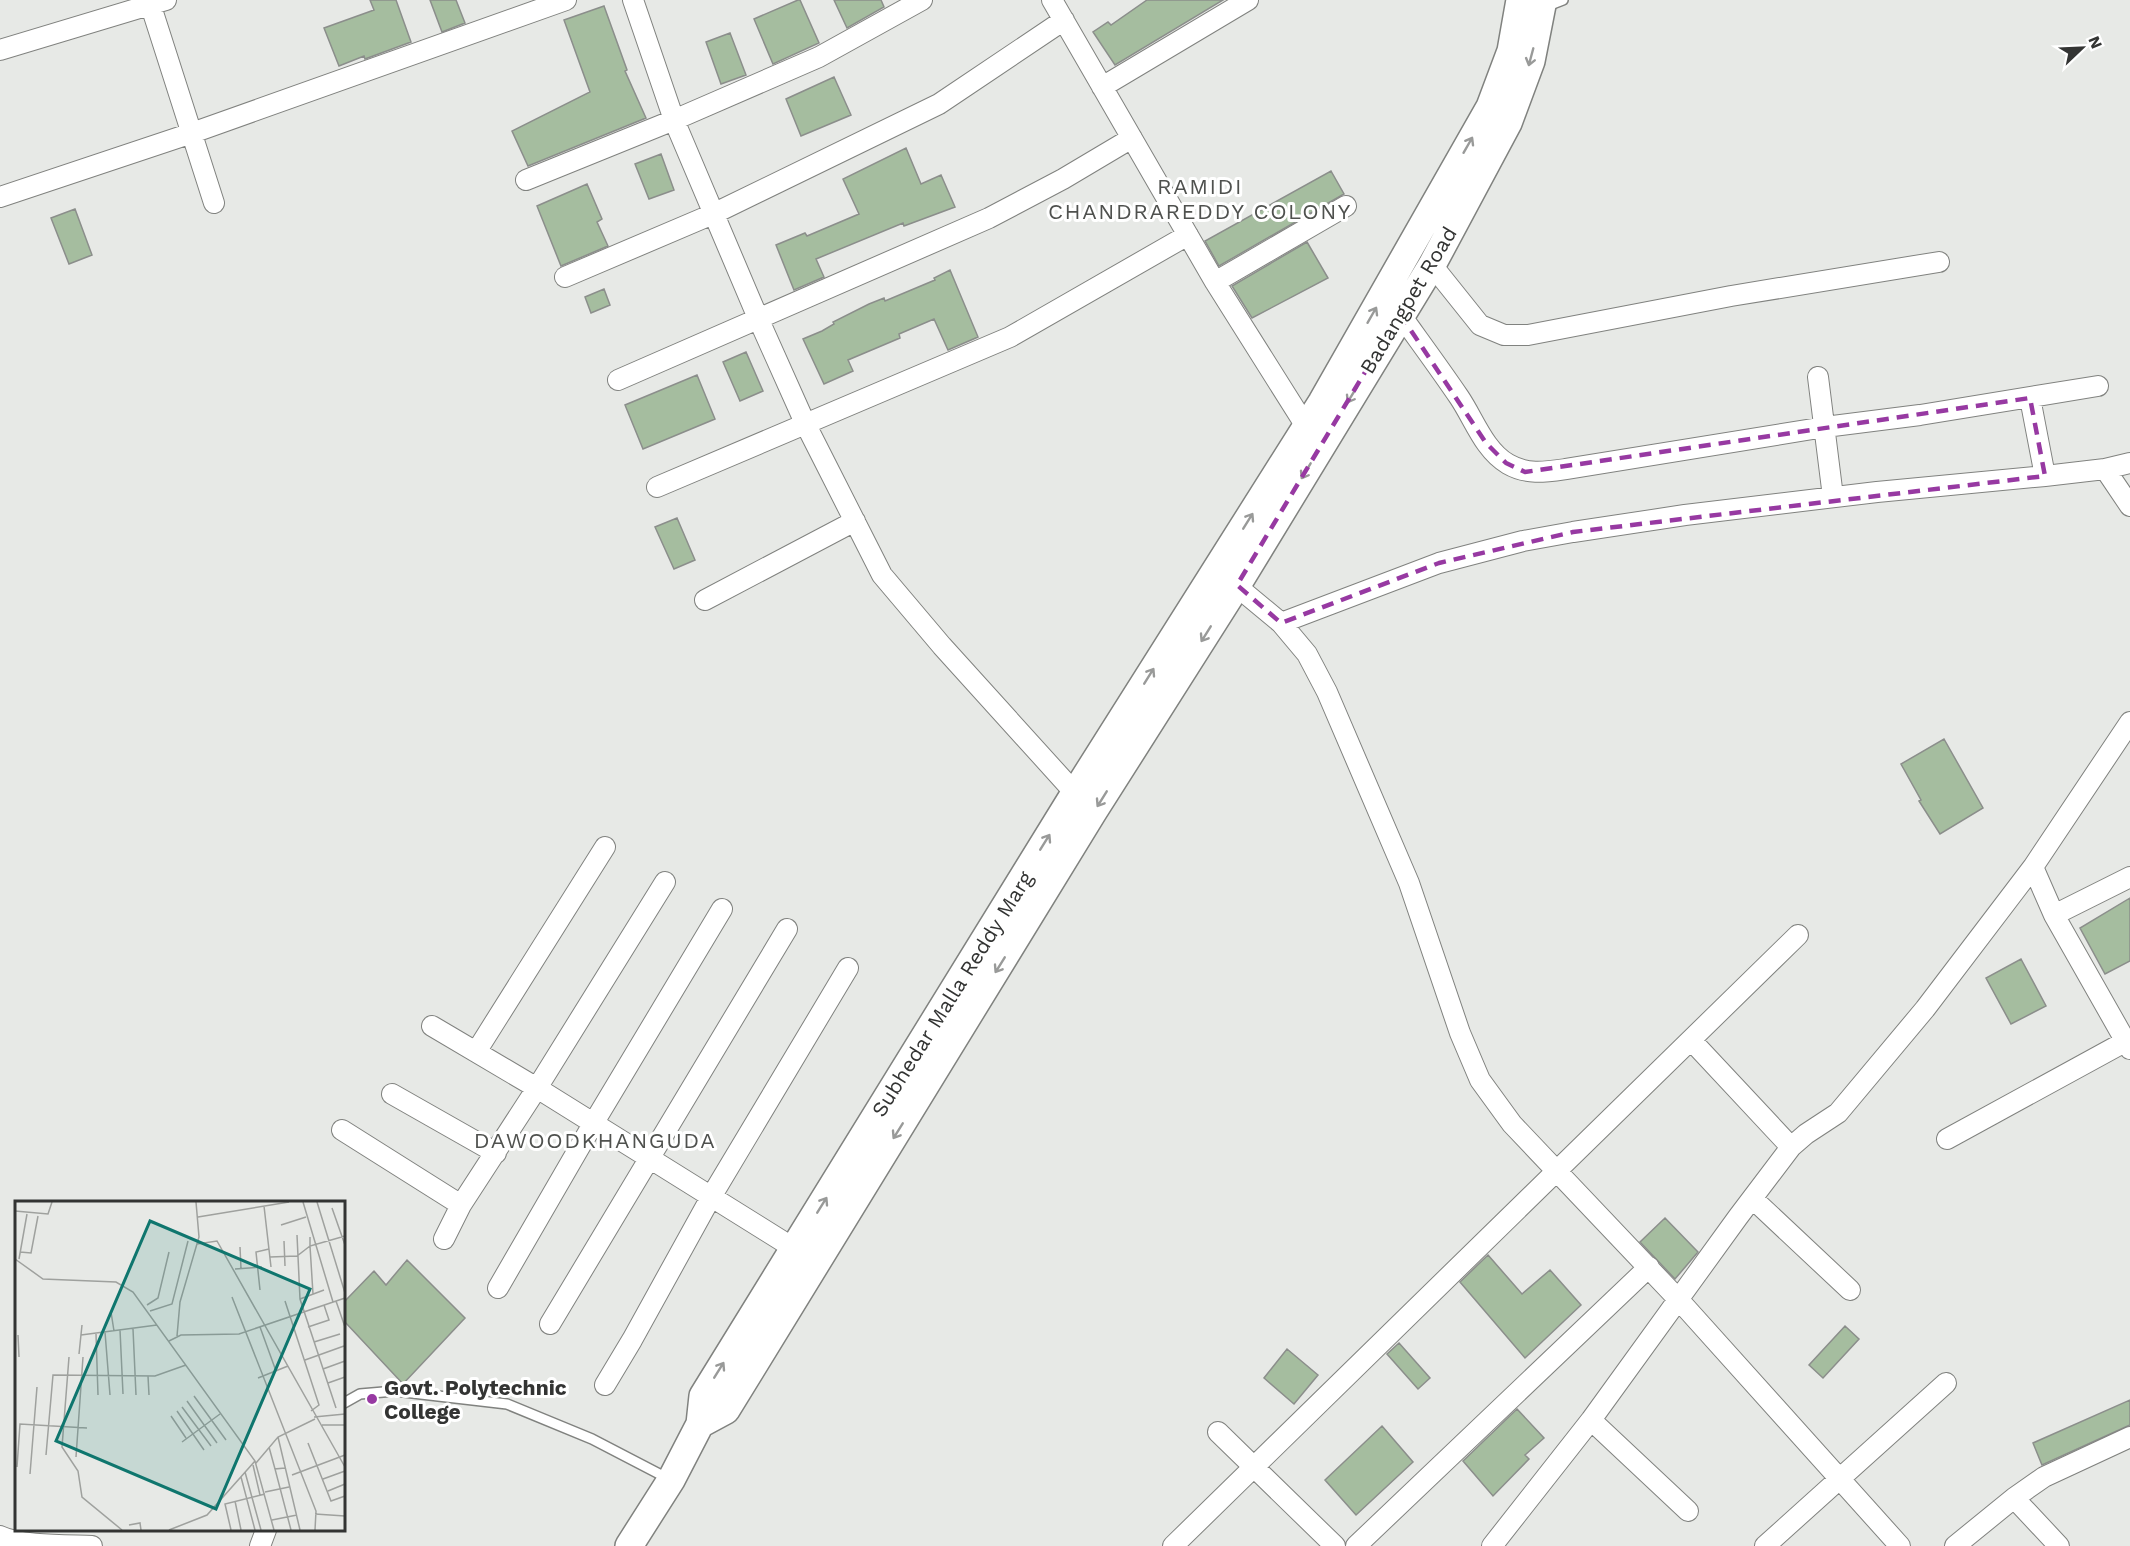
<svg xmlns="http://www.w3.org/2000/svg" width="2130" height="1546" font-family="'Work Sans',sans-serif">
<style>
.building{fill:#a5bd9f;stroke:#8b8e8b;stroke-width:1.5}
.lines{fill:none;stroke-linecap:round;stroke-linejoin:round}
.lane-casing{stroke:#80827f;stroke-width:12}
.street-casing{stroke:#80827f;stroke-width:22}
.secondary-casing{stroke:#80827f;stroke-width:30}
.lane{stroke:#fff;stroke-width:9}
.street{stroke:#fff;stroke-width:20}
.secondary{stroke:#fff;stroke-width:27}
.oneway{stroke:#999a99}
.marked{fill:none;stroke:#9739a2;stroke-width:4.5;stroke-dasharray:12 8;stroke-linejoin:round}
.poi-dot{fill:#9739a2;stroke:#fff;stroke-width:2}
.labels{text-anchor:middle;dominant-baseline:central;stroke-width:6;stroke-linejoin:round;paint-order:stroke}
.street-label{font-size:21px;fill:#333433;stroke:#fff}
.poi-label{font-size:21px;font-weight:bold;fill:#333433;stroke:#fff;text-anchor:start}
.neighbourhood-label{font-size:22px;letter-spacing:1.5px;fill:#4f514e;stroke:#fff}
.inset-road{fill:none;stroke:#9fa19e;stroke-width:1.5}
.view{fill:#0f766e;fill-opacity:0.15;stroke:#0f766e;stroke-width:3}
.inset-edge{fill:none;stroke:#333433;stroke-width:3}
</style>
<rect width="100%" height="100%" fill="#e7e9e6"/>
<path class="building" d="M370,0H396L411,42L365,59L364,56L339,66L324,28L374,10Z
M430,0H456L465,23L442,32Z
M798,0H800L819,43L773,64L754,19Z
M834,0H881L884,7L847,28Z
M1147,0H1223L1115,65L1093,32L1108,22L1111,25Z
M604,6L627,70L625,71L646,118L528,166L512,131L590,92L564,20Z
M730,33L746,75L721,84L706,42Z
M834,77L851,115L801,136L786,99Z
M906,148L921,184L941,175L955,207L904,226L903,223L816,259L824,277L794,290L776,245L805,233L807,236L859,214L843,179Z
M661,154L674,190L649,199L635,164Z
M1331,171L1344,194L1219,266L1205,241Z
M587,184L602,219L597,222L608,246L561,266L537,206Z
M75,209L92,255L69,264L51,218Z
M1307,242L1328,278L1252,318L1232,286Z
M950,270L978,337L948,350L934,319L899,334L900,338L848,360L853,371L824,384L803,339L822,331L834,324L833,322L869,304L884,298L885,301L935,280L934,278Z
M604,289L610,305L591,313L585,297Z
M746,352L763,391L740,401L723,362Z
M697,375L715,419L643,449L625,405Z
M677,518L695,560L674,569L655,527Z
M1944,739L1983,808L1940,834L1919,801L1921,800L1901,764Z
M2130,898V961L2105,974L2080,928Z
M2021,959L2046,1006L2011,1024L1986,978Z
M1665,1218L1698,1252L1675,1279L1640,1242Z
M1488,1255L1522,1294L1550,1270L1581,1305L1525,1358L1460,1282Z
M407,1260L465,1318L403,1384L344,1321V1302L374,1271L386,1285Z
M1845,1326L1859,1339L1823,1378L1809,1365Z
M1399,1343L1430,1378L1418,1389L1387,1354Z
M1287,1349L1318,1375L1294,1404L1264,1378Z
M2130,1400V1425L2042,1465L2033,1443Z
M1517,1409L1544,1438L1525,1455L1529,1459L1493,1496L1463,1461Z
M1382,1426L1413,1462L1356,1515L1325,1480Z"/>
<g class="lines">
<defs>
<path id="lane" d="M1545,7L1563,0
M344,1403L360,1394L395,1391L507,1404L592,1439L669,1479"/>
<path id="street" d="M149,0L214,203
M633,0L674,120L758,318L805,423L882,575L942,646L1075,793
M1052,0L1215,282L1307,428
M0,50L166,0
M1102,87L1248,0
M526,180L674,120L819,57L922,0
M0,197L192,133L566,0
M1432,265L1480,325L1504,335H1528L1731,296L1939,262
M565,277L713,214L939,104L1064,20
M1215,282L1346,206
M1400,314C1420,342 1440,369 1459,397C1474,419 1484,450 1508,464C1527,475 1545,472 1566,469L1825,427L1920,415L2098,386
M1818,377L1833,497
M618,380L989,218L1063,179L1132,138
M2030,398L2045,476
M2105,469L2130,506
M657,487L1010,337L1188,235
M1228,579L1281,623L1307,654L1327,692L1409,883L1460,1033L1480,1080L1512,1124L1678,1299L1900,1546
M705,600L855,521
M1281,623L1439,563L1523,541L1573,532L1685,515L1877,492L2045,476L2105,469L2130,463
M2033,867L2054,915L2130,1049
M2054,915L2130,877
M432,1026L537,1088L795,1249
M1691,1040L1791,1147
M476,1052L605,847
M392,1094L496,1153
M342,1130L461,1205
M1947,1139L2130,1039
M1753,1199L1850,1290
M444,1239L461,1205L537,1088L665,882
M498,1288L593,1124L722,909
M550,1324L787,929
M605,1385L632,1340L711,1197L848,968
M1591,1420L1688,1511
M1218,1432L1335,1546
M2014,1498L2059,1546
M0,1536C20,1546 68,1545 92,1546
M260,1546L266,1530
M1173,1546L1798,935
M1356,1546L1649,1267
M1492,1546L1591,1420L1738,1217L1791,1147L1806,1134L1838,1113L1925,1009L2033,867L2130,722
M1765,1546L1946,1383
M1955,1546L2014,1498L2044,1477L2130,1437"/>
<path id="secondary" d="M700,1424L726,1410L1093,812L1237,585L1432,265L1508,123L1531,61L1543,0
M629,1546L671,1480L700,1424L703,1396L1075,793L1322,402L1490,107L1511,51L1520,0"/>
</defs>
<use href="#lane" class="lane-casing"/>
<use href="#street" class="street-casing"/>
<use href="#secondary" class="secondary-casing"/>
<use href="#lane" class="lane"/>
<use href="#street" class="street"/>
<use href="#secondary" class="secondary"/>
</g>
<defs><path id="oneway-shaft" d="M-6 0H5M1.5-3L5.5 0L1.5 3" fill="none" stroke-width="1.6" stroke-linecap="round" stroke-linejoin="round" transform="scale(1.5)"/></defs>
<g class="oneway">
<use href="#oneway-shaft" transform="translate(1531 57) rotate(105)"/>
<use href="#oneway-shaft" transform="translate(1468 145) rotate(-60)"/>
<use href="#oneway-shaft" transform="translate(1372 315) rotate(-60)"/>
<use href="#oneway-shaft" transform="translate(1352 395) rotate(121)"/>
<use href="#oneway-shaft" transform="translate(1306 471) rotate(121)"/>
<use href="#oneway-shaft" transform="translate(1248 521) rotate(-58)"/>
<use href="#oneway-shaft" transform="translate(1206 634) rotate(122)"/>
<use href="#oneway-shaft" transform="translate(1149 676) rotate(-58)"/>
<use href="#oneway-shaft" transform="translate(1102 799) rotate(122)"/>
<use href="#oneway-shaft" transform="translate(1045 842) rotate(-58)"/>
<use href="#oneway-shaft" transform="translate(1000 965) rotate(122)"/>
<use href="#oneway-shaft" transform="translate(898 1131) rotate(122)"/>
<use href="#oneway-shaft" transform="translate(822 1205) rotate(-58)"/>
<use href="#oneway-shaft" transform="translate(719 1370) rotate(-58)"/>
</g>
<path class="marked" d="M1400,314L1486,443L1506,463L1525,472L2030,398L2045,476L1573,532L1439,563L1281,623L1237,585Z"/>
<circle class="poi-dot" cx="372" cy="1399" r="6"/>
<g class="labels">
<g class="street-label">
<text transform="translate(1408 300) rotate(-59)">Badangpet Road</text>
<text transform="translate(952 994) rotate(-58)">Subhedar Malla Reddy Marg</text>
</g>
<g class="poi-label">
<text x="384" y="1387">Govt. Polytechnic<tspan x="384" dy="24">College</tspan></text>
</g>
<g class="neighbourhood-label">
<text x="1200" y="186">RAMIDI<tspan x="1200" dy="25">CHANDRAREDDY COLONY</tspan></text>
<text x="595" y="1140">DAWOODKHANGUDA</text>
</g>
</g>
<g transform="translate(15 1201)">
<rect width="330" height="330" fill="#e7e9e6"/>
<path class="inset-road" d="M288,1L318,101M302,1L330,92M249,5L256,66M317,7L330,44M0,10L33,13L37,1M183,16L274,1M266,24L291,16M282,34L285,98L321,207M269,40L270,65M182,43L202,40L330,266M225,46L226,68M5,51L16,52L23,15M255,56L282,55L295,45V36M0,58L28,78L101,81L118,91L240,260L259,329M4,58L12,13M220,68L247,66M245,89L241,51L254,48M298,93L295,45L330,35M217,96L301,310L300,329M285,98L309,89M270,100L304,204L296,210M321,100L330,126M132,104L143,97L154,51M135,110L157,103L173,40M96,111L99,130M245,126L261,170M293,126L314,119L309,104M118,128L121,194M105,129L108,193M90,131L95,194M81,133L83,194M3,134L4,156M66,134L142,124M162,135L165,101L184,36L181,1M154,140L166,134L224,133L330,97M299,141L325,133M64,153L67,124M54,156L47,246L63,270L67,296L107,329M290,159L329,145M308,168L330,160M133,175L134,194M243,177L273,165M313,182L330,176M179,195L211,239M172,200L202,242M167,206L196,245M162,210L189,249M156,215L171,237M299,216L330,213M307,224H330M263,236L285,329M167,241L205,213M293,242L316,300L330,295M254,246L260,268M31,254L38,174L140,175L171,164M61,256L68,156M241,262L263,236L300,218M238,264L245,294M2,266L5,223L72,227M270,267L260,268L276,329M230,271L246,329M15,273L22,186M277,274L330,254M226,276L240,329M308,278L330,270M313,290L330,283M250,291L274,286M220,300L226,329M300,313L330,315M257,319L282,314M114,324L125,322L126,329M154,329L192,314L240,260M216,329L210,303L250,293"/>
<path class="view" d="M135,20L295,88L201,308L41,240Z"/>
<rect width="330" height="330" class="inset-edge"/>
</g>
<g transform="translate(2082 48) rotate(67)" stroke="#ffffff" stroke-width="4.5" paint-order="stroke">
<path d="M0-4.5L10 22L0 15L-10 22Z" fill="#333433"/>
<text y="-9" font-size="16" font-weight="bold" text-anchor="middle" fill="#333433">N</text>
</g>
</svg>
